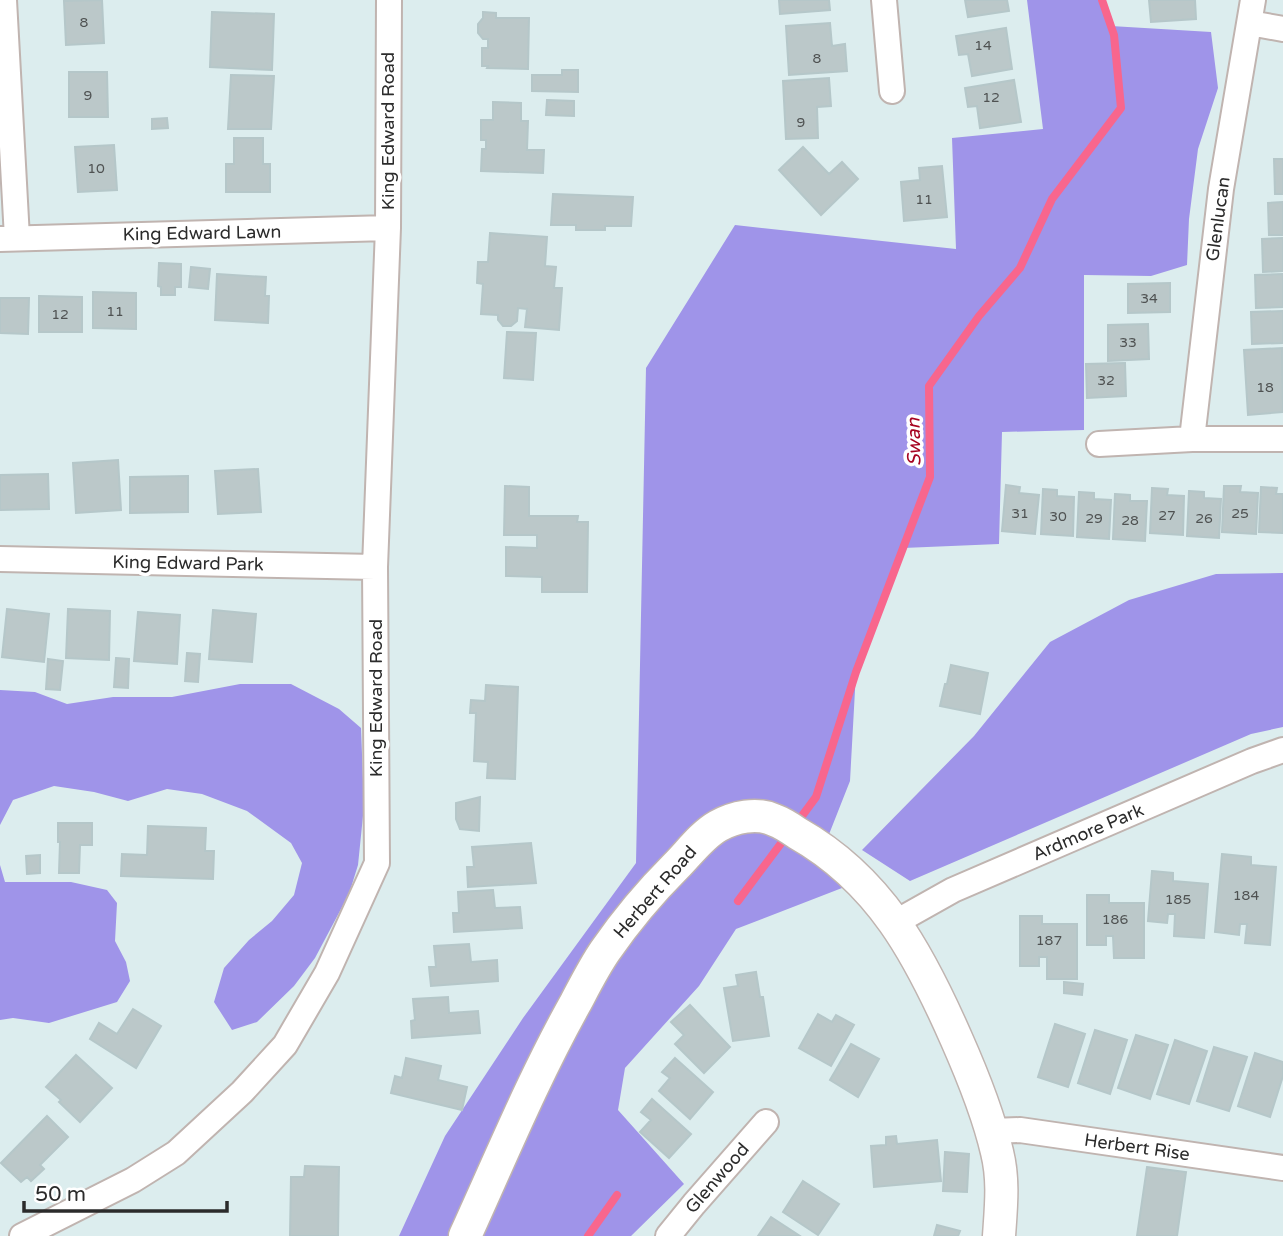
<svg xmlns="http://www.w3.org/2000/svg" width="1283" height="1236" font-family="'Varela Round',sans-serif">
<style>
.green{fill:#9f94e9}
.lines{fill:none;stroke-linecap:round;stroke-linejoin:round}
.stream{stroke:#f8668d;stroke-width:8}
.building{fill:#bbc8c9;stroke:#b5c7c9;stroke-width:2}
.minor-casing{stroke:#c0b4b0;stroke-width:28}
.tertiary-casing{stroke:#c0b4b0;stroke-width:35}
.minor{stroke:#fff;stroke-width:24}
.tertiary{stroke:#fff;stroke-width:32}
.labels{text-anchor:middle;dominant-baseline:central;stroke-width:7;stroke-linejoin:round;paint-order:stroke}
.number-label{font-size:14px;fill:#4f5252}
.street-label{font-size:18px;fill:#2b2b2b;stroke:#fff}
.water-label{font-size:19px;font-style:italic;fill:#a60321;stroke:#fff}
</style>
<rect width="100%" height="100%" fill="#dcedee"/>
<path class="green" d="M1027,0H1102L1111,26L1211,32L1218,88L1198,149L1189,219L1187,265L1151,276L1084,275V430L1002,432L999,544L903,548L856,672L850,781L824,847L841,853L842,888L736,929L699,986L625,1068L618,1110L684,1184L631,1236H399L445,1136L523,1018L636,863L646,368L735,225L956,249L952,138L1043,129Z
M1283,573V727L1251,734L910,881L862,850L974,736L1050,642L1129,600L1216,574Z
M240,684H291L339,709L361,728L364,806L358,865L349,894L315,958L294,986L257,1022L232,1030L214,1002L224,968L249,940L272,921L294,895L302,863L291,843L247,811L202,794L167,789L128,801L94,792L54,786L13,800L0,825V690L35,692L67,704L113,697H172Z
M0,865L5,882H71L107,890L117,903L115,941L126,962L130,981L117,1002L49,1023L13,1018L0,1020Z"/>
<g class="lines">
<path class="stream" d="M796,824L816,797L856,672L930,477L929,386L979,316L1020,268L1052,199L1121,108L1114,35L1102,0
M738,901L788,834
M588,1236L617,1195"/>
</g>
<path class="building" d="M102,0L104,43L66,45L64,1Z
M779,0H829L830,10L780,14Z
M965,0H1007L1009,11L968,17Z
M1149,0H1195L1196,19L1151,22Z
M212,12L274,14L272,70L210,67Z
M483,12L496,13V18H529L528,69L487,68L488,66H482V48H488V39H483L478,33V24L483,18Z
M830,23L832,46L845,44L847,71L789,75L786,26Z
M1006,28L1012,69L972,76L968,54L959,55L956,36Z
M562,70H578V92L532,91V75H562Z
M69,72H107L108,117H69Z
M231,75L274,76L271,129H228Z
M829,78L831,106L817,107L818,138L786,139L783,81Z
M1014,80L1021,122L980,128L977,106L968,107L965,88Z
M547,100L574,101V116L546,115Z
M493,102L521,103V121H528L527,150H544L543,173L481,171L482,149H486V140H481V120H493Z
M167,118L168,128L152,129V119Z
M234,138H263V164H270V192H226V164H234Z
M114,145L117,190L78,192L75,147Z
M803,147L829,174L842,162L858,179L821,215L779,170Z
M1274,159H1283V194H1275Z
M942,166L947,217L904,221L901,182L920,180L919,168Z
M553,194L633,197L631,226H605V230H576V225H551Z
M1283,202V235H1269L1268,203Z
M490,233L547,237L545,266L556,267L554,288H562L559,330L525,327L527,309L518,308L517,321L511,326H503L498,320V315L481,314L483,284L477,283L478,262H488Z
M1283,238V271L1263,272L1262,239Z
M159,263L181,264V287H175V295H161V287L158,286Z
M191,267L210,269L208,289L189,287Z
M217,274L266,277L265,296H269L268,323L215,320Z
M1283,274V307L1256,308L1255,275Z
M1170,283V312L1128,313V284Z
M93,292L136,293V329L93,328Z
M39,296L82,297V332H39Z
M0,298H29L28,334L0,333Z
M1283,311V343L1252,344L1251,312Z
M1148,324L1149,359L1108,361V325Z
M507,332L536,333L533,380L504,378Z
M1282,348L1283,412L1248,415L1244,350Z
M1125,363L1126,396L1087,398L1086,364Z
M118,460L121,510L76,513L73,463Z
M258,469L261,512L218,514L215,471Z
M48,474L49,509L0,510V475Z
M188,476V512L130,513V477Z
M1006,485L1020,487L1019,493L1039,495L1035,534L1002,531Z
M505,486L529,487V516H578L577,522H588L587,592H542V577L506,576V547L537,548V535H504Z
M1224,486H1241L1240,492L1258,493L1256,534L1222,532Z
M1261,487L1277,488L1276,494H1283V533L1259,532Z
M1152,488L1168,489L1167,495L1184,496L1183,535L1150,533Z
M1043,489L1057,490V496L1074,497L1073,536L1041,534Z
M1189,491L1204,492V498L1221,499L1219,538L1187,536Z
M1079,492L1094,493V499L1111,500L1109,539L1077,537Z
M1115,494L1130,495V501H1147L1145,541L1113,539Z
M7,609L49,614L44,662L2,657Z
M68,609L110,611L109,660L66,658Z
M213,610L256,614L252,662L209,659Z
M138,612L180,615L177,664L134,661Z
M187,653L200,654L198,682L185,681Z
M116,658L129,659L128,688L114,687Z
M48,659L63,661L60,690L46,689Z
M951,665L988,673L980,714L940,706L945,684H947Z
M486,685L518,687L515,779L487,778L488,762L474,761L476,713H470L471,700L485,701Z
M480,797L479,831L460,829L456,819V803Z
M58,823H92V845H80L79,873H59L60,842H58Z
M148,826L206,828L205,851H214L213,879L121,876L122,854L147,855Z
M531,843L536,883L468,887L467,867H474L472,847Z
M1222,854L1251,857V865L1276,867L1270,945L1245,943L1247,924H1240L1239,935L1215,932Z
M40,855V873L27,874L26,856Z
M1152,871L1173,873V881L1208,884L1204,938L1174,936L1175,914H1168L1167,923L1148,921Z
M493,890L495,908L520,907L522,928L454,932L453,913H459L458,892Z
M1087,895H1109V903H1144V958H1114L1113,936H1106V945H1087Z
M1020,916H1042V924H1077V979H1047V957H1039V966H1020Z
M469,944L471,962L497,960L498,981L431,986L429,967H436L434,946Z
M756,972L760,997H763L769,1036L733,1041L724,988L738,986L736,975Z
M1064,982L1083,984L1082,995L1064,993Z
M448,997L449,1013L478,1011L480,1033L412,1038L411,1021L415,1020L413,999Z
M690,1005L730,1047L704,1073L675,1044L684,1035L671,1022Z
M133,1009L161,1026L136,1068L90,1039L99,1023L117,1034Z
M818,1014L832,1022L836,1015L854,1025L831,1066L799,1048Z
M1055,1024L1085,1034L1068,1087L1038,1077Z
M1095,1030L1127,1040L1110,1094L1078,1083Z
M1136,1035L1168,1045L1150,1099L1118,1088Z
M1175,1040L1207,1051L1189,1104L1157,1094Z
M851,1044L879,1059L858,1097L830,1080Z
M1214,1047L1247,1057L1229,1111L1197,1101Z
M1255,1053L1283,1062V1076L1270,1117L1238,1106Z
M76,1055L112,1088L80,1122L59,1102L61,1100L46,1087Z
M406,1058L441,1066L438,1080L467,1087L462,1110L391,1093L395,1076L402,1078Z
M675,1058L713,1092L690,1119L659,1091L670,1078L662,1072Z
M652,1099L691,1134L669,1158L640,1132L651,1120L641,1112Z
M47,1116L68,1137L40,1165L44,1169L31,1181L27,1177L21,1182L1,1163Z
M896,1136L897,1144L937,1140L941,1181L874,1187L871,1146L886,1145V1137Z
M945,1152L969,1154L967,1192L943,1191Z
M305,1166L339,1167L338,1236H290L291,1177H304Z
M1147,1167L1186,1172L1177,1236H1137Z
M803,1181L839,1204L818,1235L783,1212Z
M771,1217L800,1236H758Z
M937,1225L960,1231L958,1236H934Z"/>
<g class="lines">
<defs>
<path id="minor" d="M4,0L17,238
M884,0L892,91
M1250,23L1283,29
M0,239L388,228
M1192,439H1283
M1099,444L1192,439L1221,189L1253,0
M0,559L375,567
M896,922L953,890L1252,761L1283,750
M992,1131L1020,1130L1283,1168
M22,1236L133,1180L176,1153L242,1092L285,1045L327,973L377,863L375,567L388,228L389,0
M668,1236L694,1204L766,1122"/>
<path id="tertiary" d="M465,1236C501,1157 534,1077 576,1002C585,985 594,967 605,951C625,922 651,891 676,866C689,853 702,835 718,826C734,817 757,812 774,820C782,823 790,828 797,833C880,880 919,954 956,1038C972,1074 988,1113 997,1152C1004,1180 1001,1207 999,1236"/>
</defs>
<use href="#minor" class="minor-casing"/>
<use href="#tertiary" class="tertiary-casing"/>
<use href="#minor" class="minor"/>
<use href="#tertiary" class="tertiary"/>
</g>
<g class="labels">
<g class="number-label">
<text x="84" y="22">8</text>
<text x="983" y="45">14</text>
<text x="817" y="58">8</text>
<text x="88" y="95">9</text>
<text x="991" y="97">12</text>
<text x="801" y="122">9</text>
<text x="96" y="168">10</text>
<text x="924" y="199">11</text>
<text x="1149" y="298">34</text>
<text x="115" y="311">11</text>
<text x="60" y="314">12</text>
<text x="1128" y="342">33</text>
<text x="1106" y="380">32</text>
<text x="1265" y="387">18</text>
<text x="1020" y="513">31</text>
<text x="1240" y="513">25</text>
<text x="1167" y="515">27</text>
<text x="1058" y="516">30</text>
<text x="1094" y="518">29</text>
<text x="1204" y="518">26</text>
<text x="1130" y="520">28</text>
<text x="1246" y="895">184</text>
<text x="1178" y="899">185</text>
<text x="1115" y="919">186</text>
<text x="1049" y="940">187</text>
</g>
<g class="street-label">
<text transform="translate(388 131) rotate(-90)">King Edward Road</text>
<text transform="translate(1218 219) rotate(-82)">Glenlucan</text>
<text transform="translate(202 233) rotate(-1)">King Edward Lawn</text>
<text transform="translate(188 563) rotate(1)">King Edward Park</text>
<text transform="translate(376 698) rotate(-90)">King Edward Road</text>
<text transform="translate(1088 832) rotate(-23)">Ardmore Park</text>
<text transform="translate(655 892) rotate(-49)">Herbert Road</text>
<text transform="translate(1137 1147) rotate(8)">Herbert Rise</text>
<text transform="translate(717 1178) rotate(-49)">Glenwood</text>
</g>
<g class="water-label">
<text transform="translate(914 442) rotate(-91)">Swan</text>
</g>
</g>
<path d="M24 1201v10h203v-10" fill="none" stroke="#2b2b2b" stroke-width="3.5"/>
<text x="35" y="1201" font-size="21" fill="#2b2b2b" stroke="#ffffff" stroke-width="5" paint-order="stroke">50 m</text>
</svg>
